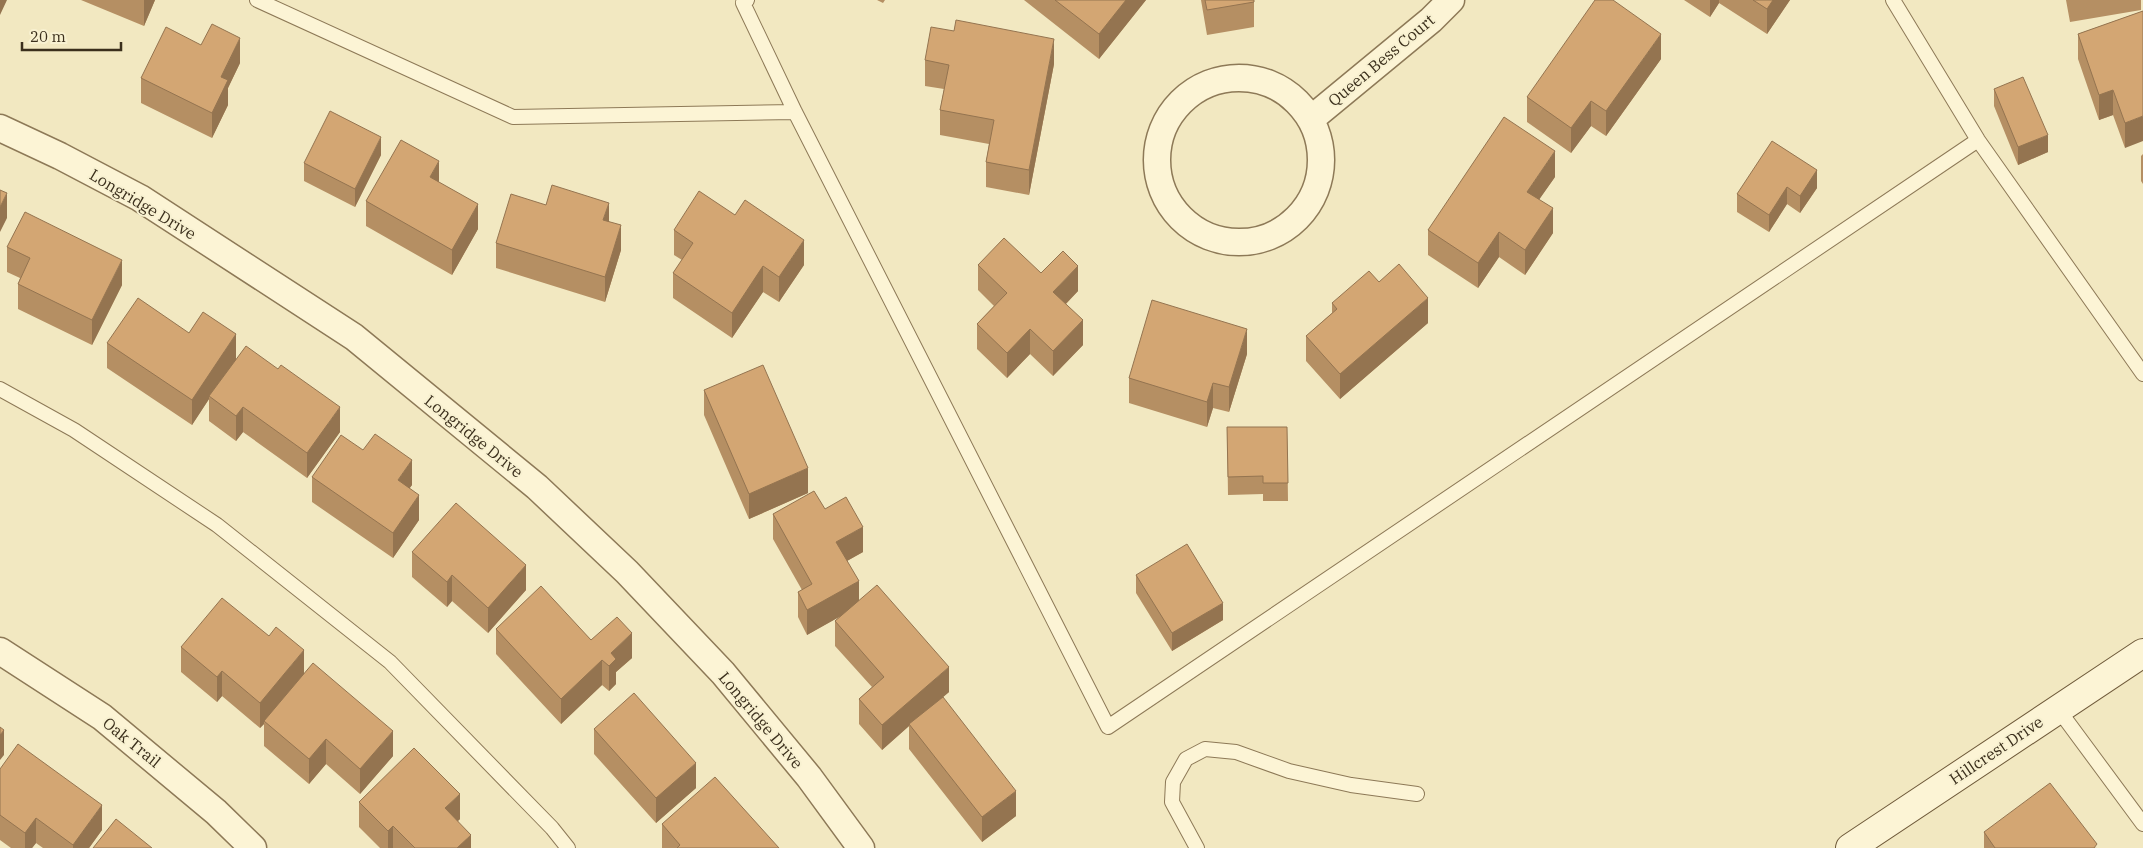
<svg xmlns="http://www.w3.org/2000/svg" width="2143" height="848" font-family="'IBM Plex Serif',serif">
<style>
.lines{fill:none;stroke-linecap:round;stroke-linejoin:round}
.lane-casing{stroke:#8d7957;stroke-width:16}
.street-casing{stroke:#8d7957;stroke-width:29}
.secondary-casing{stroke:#6f5a3a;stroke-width:30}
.lane{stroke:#fcf4d5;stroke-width:14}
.street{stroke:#fcf4d5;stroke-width:26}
.secondary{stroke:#fcf4d5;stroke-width:28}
.wall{fill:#b58f63}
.shaded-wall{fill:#947450}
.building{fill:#d3a673;stroke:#947450}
.labels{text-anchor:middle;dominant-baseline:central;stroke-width:4;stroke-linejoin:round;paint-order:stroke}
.street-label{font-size:16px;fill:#3b2f1c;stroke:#f8f1d1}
</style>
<rect width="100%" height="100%" fill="#f2e8c1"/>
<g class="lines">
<defs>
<path id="lane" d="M257,0L513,117L795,112
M747,0L743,3L795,112L1108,727L1978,140
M1893,0L1978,140L2143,374
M0,389L74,430L217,525L390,662L552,828L568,848
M2058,709L2143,824
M1197,848L1172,802L1173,782L1186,759L1205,749L1236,752L1289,771L1351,785L1417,794"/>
<path id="street" d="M1157 160a82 82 0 1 1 164 0a82 82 0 1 1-164 0Z
M1311,119L1431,20L1451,0
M0,128L60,156L140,198L354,337L537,487L627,572L723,673L809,777L861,848
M0,651L102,717L216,812L253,848"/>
<path id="secondary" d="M1850,848L2143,653"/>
</defs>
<use href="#lane" class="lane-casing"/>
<use href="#street" class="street-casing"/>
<use href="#secondary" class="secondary-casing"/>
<use href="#lane" class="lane"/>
<use href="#street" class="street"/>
<use href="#secondary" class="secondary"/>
</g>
<path class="wall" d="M81,0H155L144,26Z
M877,0H885L883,3Z
M1024,0H1146L1099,59Z
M1201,0H1254V27L1207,35Z
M1684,0H1790L1767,34L1719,3L1710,17Z
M2066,0H2141V10L2070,22Z
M2143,11L2125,148L2113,115L2099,120L2078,59V34Z
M1661,59L1606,136L1591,126L1571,153L1527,122V97Z
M925,60L1054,64L1029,195L986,187V162L989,144L940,135V110L944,89L925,86Z
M240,63L228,88V105L212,138L141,103V78Z
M1994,89L2048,152L2018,165L1994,106Z
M2143,154V184L2141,181V156Z
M381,155L355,207L304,181V163Z
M1817,170V188L1800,213L1787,204L1769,232L1737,212V194Z
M1555,177L1539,199L1553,233L1525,275L1499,257L1478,288L1428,255V230Z
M439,182L478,229L452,275L366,226V201Z
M546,205L609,221L621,250L605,302L496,268V243Z
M674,230L804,265L779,302L763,292L732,338L673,298V273L682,260L674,255Z
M7,247L122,285L92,345L18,309V284L20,278L7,272Z
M978,265L1078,291L1066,304L1083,345L1053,376L1030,354L1007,378L977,349V324L994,306L978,290Z
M1379,282L1428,323L1340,399L1306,361V336L1332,313V303Z
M189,333L236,359L340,432L307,478L243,432L236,441L209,421V399L192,425L107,368V343Z
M1247,354L1229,412L1213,408L1207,427L1129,403V378Z
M704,390L808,493L749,519L704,415Z
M1227,427H1287L1288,501H1263V494L1228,495Z
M312,477L412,485L409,488L419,520L393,558L312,502Z
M825,509L863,552L847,561L859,600L949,692L936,703L1016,816L982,842L909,749V726L882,750L859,724V699L872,687L835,646V621L840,616L807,635L798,617V592L802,590L773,539V514Z
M412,552L526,590L488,633L452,601L447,607L412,577Z
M1136,575L1223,620L1172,651L1136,593Z
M496,629L632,658L616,672V684L609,691L602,685L561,724L496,654Z
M181,647L304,673L393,756L360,794L326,764L309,784L264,746V724L260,728L222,696L217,702L181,672Z
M594,729L696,788L656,823L594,754Z
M0,769L102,830L89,848H43L36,843L32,848H11L0,840Z
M359,802L460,819L458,821L471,848H380L359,827Z
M662,824L779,848H662Z
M1984,832L2097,848H1984Z"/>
<path class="shaded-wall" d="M0,0H7L0,15Z
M144,0H155L144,26Z
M1126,0H1146L1099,59V34Z
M1710,0H1719V3L1710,17Z
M1773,0H1790L1767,34V9Z
M1661,34V59L1606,136V111Z
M240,38V63L228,88V105L212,138V113L221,77Z
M1054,39V64L1029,195V170Z
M2113,90V115L2099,120V95Z
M1591,101V126L1571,153V128Z
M2143,116V141L2125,148V123Z
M2048,135V152L2018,165V147Z
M381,137V155L355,207V189Z
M1555,151V177L1527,217V192Z
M439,161V186L430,177Z
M1817,170V188L1800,213V196Z
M1787,187V204L1769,232V215Z
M7,193V218L0,232V207Z
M609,203V228L603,220Z
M478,204V229L452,275V250Z
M1553,208V233L1525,275V250Z
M621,225V250L605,302V277Z
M1499,232V257L1478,288V263Z
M804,240V265L779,302V277Z
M122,260V285L92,345V320Z
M763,266V292L732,338V313Z
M1078,266V291L1053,317V292Z
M1428,298V323L1340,399V374Z
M1083,320V345L1053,376V351Z
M1030,329V354L1007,378V353Z
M1247,329V354L1229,412V387Z
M236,334V360L209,396V399L192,425V400Z
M1213,383V408L1207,427V402Z
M243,407V432L236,441V416Z
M340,407V432L307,478V453Z
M412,460V485L398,505V480Z
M808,468V493L749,519V494Z
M419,495V520L393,558V533Z
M863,527V552L836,567V542Z
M526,565V590L488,633V608Z
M452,575V601L447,607V582Z
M859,581V606L807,635V610Z
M1223,603V620L1172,651V633Z
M632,633V658L616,672V684L609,691V666L611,653Z
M304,650V675L264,721V724L260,728V703Z
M602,660V685L561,724V699Z
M949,667V692L910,725L909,724V726L882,750V725Z
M222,671V696L217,702V677Z
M4,730V755L0,760V735Z
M393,731V756L360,794V769Z
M326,739V764L309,784V759Z
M696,763V788L656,823V798Z
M1016,791V816L982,842V817Z
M460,794V819L445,833V808Z
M102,805V830L89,848H73V845Z
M36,818V843L32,848H25V833Z
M393,826V848H388V831Z
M471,835V848H457Z"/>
<path class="building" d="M1055,0H1126L1099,34Z
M1205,0H1254V2L1207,10Z
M1595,0H1613L1661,34L1606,111L1591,101L1571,128L1527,97Z
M1753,0H1773L1767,9Z
M2143,11V116L2125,123L2113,90L2099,95L2078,34Z
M956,20L1054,39L1029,170L986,162L994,120L940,110L949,65L925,60L931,27L954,31Z
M212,24L240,38L221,77L228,80L212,113L141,78L166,27L201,45Z
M2023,77L2048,135L2018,147L1994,89Z
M330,111L381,137L355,189L304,163Z
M1504,117L1555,151L1527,192L1553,208L1525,250L1499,232L1478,263L1428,230Z
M401,140L439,161L430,177L478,204L452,250L366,201Z
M1772,141L1817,170L1800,196L1787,187L1769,215L1737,194Z
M552,185L609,203L603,220L621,225L605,277L496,243L511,194L546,205Z
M0,190L7,193L0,207Z
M699,191L735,215L745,200L804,240L779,277L763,266L732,313L673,273L693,243L674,230Z
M25,212L122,260L92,320L18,284L30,258L7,247Z
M1004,238L1041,273L1063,251L1078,266L1053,292L1083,320L1053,351L1030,329L1007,353L977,324L1007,293L978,265Z
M1399,264L1428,298L1340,374L1306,336L1337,309L1332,303L1369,271L1379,282Z
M138,298L189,333L203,312L236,334L192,400L107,343Z
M1152,300L1247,329L1229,387L1213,383L1207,402L1129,378Z
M246,346L278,369L281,365L340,407L307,453L243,407L236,416L209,396Z
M763,365L808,468L749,494L704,390Z
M1227,427H1287L1288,483H1263V476L1228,477Z
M375,434L412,460L398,480L419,495L393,533L312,477L341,435L363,450Z
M814,491L825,509L846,497L863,527L836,542L859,581L807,610L798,592L812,584L773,514Z
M456,503L526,565L488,608L452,575L447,582L412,552Z
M1187,544L1223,603L1172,633L1136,575Z
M877,585L949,667L882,725L859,699L884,677L835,621Z
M541,586L591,640L617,617L632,633L611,653L616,659L609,666L602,660L561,699L496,629Z
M222,598L269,636L276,627L304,650L260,703L222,671L217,677L181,647Z
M313,663L393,731L360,769L326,739L309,759L264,721Z
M634,693L696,763L656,798L594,729Z
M943,697L1016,791L982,817L909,724Z
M0,727L4,730L0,735Z
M18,744L102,805L73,845L36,818L25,833L0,815V769Z
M414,748L460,794L445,808L471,835L457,848H415L393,826L388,831L359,802Z
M715,777L779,848H677L680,845L662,824Z
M2050,783L2097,844L2094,848H1995L1984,832Z
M116,819L152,848H93Z"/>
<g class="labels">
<g class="street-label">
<text transform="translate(1381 60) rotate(-40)">Queen Bess Court</text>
<text transform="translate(143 204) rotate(31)">Longridge Drive</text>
<text transform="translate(474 436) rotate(39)">Longridge Drive</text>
<text transform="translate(761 720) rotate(50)">Longridge Drive</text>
<text transform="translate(132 742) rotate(39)">Oak Trail</text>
<text transform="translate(1996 750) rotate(-34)">Hillcrest Drive</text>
</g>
</g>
<path d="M22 42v8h99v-8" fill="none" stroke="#3b2f1c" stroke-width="2.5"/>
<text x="30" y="42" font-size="15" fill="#3b2f1c" stroke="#f8f1d1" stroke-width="4" paint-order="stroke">20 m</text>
</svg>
